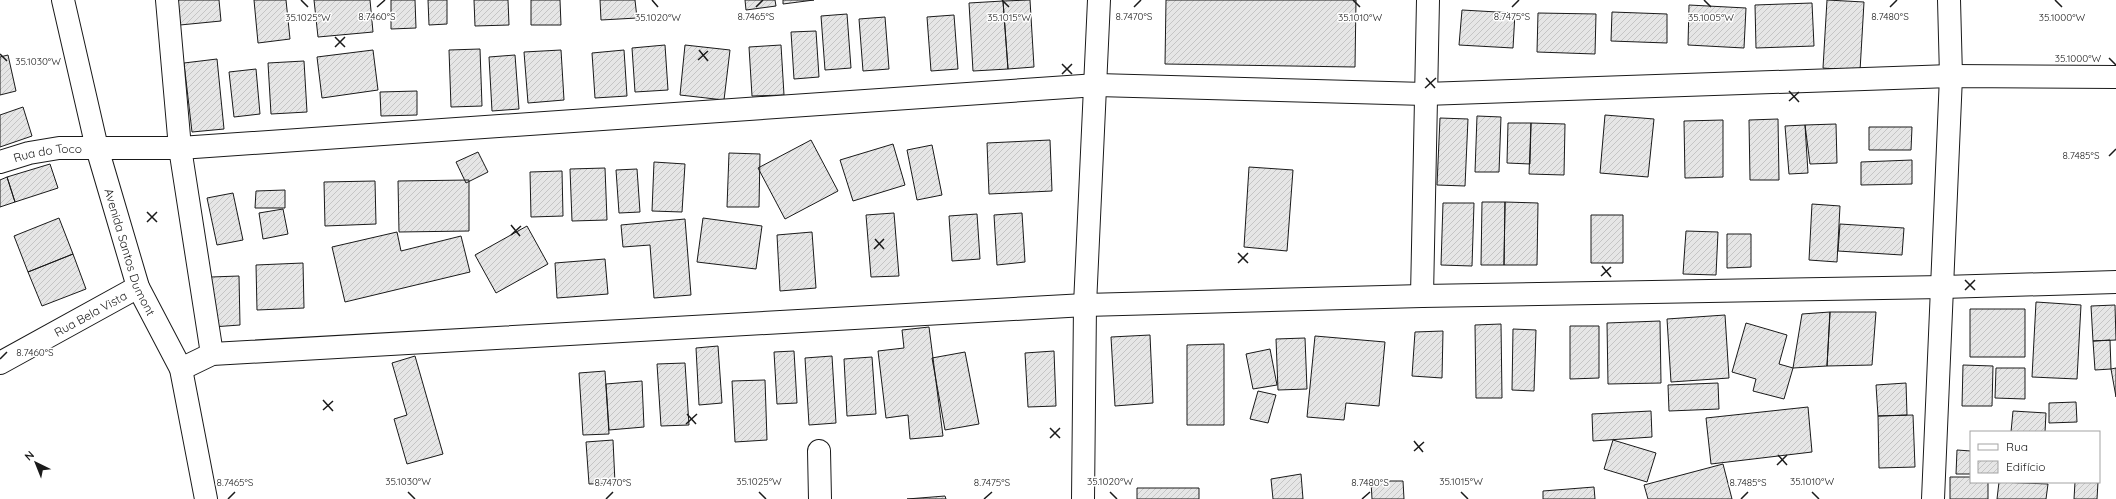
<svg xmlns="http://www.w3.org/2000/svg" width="2116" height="499" font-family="Quicksand,sans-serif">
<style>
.building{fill:url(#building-hatch);stroke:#1a1a1a}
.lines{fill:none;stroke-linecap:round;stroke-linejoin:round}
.minor-casing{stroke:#1a1a1a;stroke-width:24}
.primary-casing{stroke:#1a1a1a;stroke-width:24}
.minor{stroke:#fff;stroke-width:22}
.primary{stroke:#fff;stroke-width:22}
.ticks{fill:none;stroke:#1a1a1a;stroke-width:1.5}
.labels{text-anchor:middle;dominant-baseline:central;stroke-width:3;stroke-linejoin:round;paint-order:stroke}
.street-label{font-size:12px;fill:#1a1a1a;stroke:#fff}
.ticks-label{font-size:10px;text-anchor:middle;fill:#1a1a1a;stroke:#fff;stroke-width:3;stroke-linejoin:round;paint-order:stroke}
</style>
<defs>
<pattern id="building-hatch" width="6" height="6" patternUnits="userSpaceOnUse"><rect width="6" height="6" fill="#e6e6e6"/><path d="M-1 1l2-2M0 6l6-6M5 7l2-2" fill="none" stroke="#c5c5c5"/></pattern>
</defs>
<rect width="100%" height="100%" fill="#fff"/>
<path class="building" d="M178,0H219L221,21L180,25Z
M254,0H286L290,39L258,43Z
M314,0H370L373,32L318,37Z
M391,0H415L416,28L391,29Z
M428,0H447V24L429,25Z
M474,0H508L509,25L475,26Z
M531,0H560L561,25H531Z
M600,0H635L637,18L601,20Z
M745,0H775L776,6L746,10Z
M783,0H814L783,4Z
M1030,0L1034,67L1008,69L1003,1Z
M1166,0H1356L1355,67L1165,64Z
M1827,0L1864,2L1860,71L1823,68Z
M1003,1L1008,69L973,71L969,3Z
M1812,3L1814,46L1756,48L1755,5Z
M1689,5L1746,8L1744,48L1688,45Z
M1462,10L1515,13L1513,48L1459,45Z
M1612,12L1667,14V43L1611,41Z
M1538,13L1596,14L1595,54L1537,52Z
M847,14L851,68L825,70L821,16Z
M954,15L958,69L931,71L927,17Z
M885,17L889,69L863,71L859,19Z
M816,31L819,77L794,79L791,32Z
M665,45L668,90L635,92L632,48Z
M685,45L730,50L724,100L680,95Z
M781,45L784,95L752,96L749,47Z
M480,49L482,106L451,107L449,50Z
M373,50L378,90L322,98L317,57Z
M561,50L564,100L528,103L524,52Z
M624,50L627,96L595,98L592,53Z
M8,55L16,91L0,95V57Z
M515,55L519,109L492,111L489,57Z
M217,59L224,129L192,132L184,63Z
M304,61L307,112L271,114L268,63Z
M256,69L260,114L234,117L229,72Z
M417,91V115L381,116L380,92Z
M23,107L32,136L0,147V115Z
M1605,115L1654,119L1648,177L1600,173Z
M1477,116L1501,117L1499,172H1475Z
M1440,118L1468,119L1465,186L1437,185Z
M1778,119L1779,180H1750L1749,120Z
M1723,120V177L1685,178L1684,121Z
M1508,123H1531L1530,164L1507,163Z
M1531,123L1565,124L1564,175L1529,174Z
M1836,124L1837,163L1810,164L1805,125Z
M1805,125L1808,173L1789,174L1785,126Z
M1869,127H1912L1911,150H1869Z
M811,140L838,191L785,219L758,168Z
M1050,140L1052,191L989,194L987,143Z
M893,144L905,185L853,201L840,160Z
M932,145L942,195L917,200L907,150Z
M478,152L488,172L466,183L456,162Z
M729,153L760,154L759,207H727Z
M1912,160V184L1861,185V162Z
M654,162L685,164L682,212L652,211Z
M50,164L58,188L15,202L7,177Z
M1249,167L1293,170L1287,251L1244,247Z
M605,168L607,220L572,221L570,169Z
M637,169L640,212L619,213L616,170Z
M562,171L563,216L531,217L530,172Z
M7,177L15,202L0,207V180Z
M469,180V231L399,232L398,181Z
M375,181L376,224L325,226L324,182Z
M285,190V208H255L256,191Z
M233,193L243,240L217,245L207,198Z
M1482,202H1505L1504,265H1481Z
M1505,202L1538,203L1537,265H1504Z
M1443,203H1474L1472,266L1441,265Z
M1812,204L1840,206L1837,262L1809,260Z
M283,209L288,234L263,239L259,213Z
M894,213L899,276L871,277L866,215Z
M1022,213L1025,262L997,265L994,215Z
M977,214L980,259L952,261L949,216Z
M1591,215H1623V263H1591Z
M59,218L73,254L28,272L14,236Z
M703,218L762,226L756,269L697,262Z
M685,219L691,295L654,298L650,245L623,247L621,225Z
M1840,224L1904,228L1902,255L1838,251Z
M527,226L548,264L496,293L475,255Z
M1686,231L1718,232L1716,275L1683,274Z
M397,232L401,251L461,236L470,272L345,302L332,247Z
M812,232L816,288L780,291L777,235Z
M1727,234H1751V267L1727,268Z
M73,254L86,289L42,306L28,272Z
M605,259L608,294L557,298L555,263Z
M303,263L304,308L257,310L256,265Z
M239,276L240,325L212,327L211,277Z
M2036,302L2081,305L2077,379L2032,377Z
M2115,305L2116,340L2093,341L2091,306Z
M1970,309H2025V357H1970Z
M1830,312L1827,366L1793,368L1802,314Z
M1830,312H1876L1872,365L1827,366Z
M1725,315L1729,378L1671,382L1667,319Z
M1660,321L1661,383L1608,384L1607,323Z
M1746,323L1787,335L1779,364L1793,368L1784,399L1753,391L1756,379L1732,372Z
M1501,324L1502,398H1476L1475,325Z
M1570,326H1599V378L1570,379Z
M929,327L943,436L910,439L908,415L886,418L878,351L904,348L902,330Z
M1513,329L1536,330L1534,391L1512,390Z
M1443,331L1442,378L1412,376L1415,332Z
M1150,335L1153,403L1115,406L1111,337Z
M1315,336L1385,342L1379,406L1346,403L1344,420L1307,417Z
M1305,338L1307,389L1278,390L1276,339Z
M2110,340L2111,369L2095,370L2093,341Z
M1224,344V425H1187V345Z
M718,346L722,403L699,405L696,348Z
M1270,349L1277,385L1253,389L1246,354Z
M794,351L797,403L777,404L774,352Z
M1054,351L1056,406L1028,407L1025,353Z
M965,352L979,424L945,430L932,358Z
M415,356L443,454L407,464L394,419L407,415L392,363Z
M832,356L836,423L809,425L805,358Z
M872,357L876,414L847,416L844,359Z
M685,363L689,425L661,426L657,364Z
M1963,365L1993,366L1992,406H1962Z
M1996,368H2025V399L1995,398Z
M2116,368V397L2111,369Z
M605,371L609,434L583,435L579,373Z
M765,380L767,440L735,442L732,381Z
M642,381L644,427L609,430L606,384Z
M1718,383L1719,409L1669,411L1668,385Z
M1906,383L1907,415L1878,416L1876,385Z
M1258,391L1276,395L1268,423L1250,419Z
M2076,402L2077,422L2049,423V403Z
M1808,407L1812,452L1711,464L1706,418Z
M1651,411L1652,437L1593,441L1592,414Z
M2013,411L2046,413L2045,432H2011Z
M1913,415L1915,467L1879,468L1878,416Z
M613,440L615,483L589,484L586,442Z
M1613,440L1656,453L1647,482L1604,469Z
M1957,450L1971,451V474H1956Z
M1723,464L1732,499H1648L1644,485Z
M1301,474L1303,499H1273L1271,479Z
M1950,477H1971V482H1988V499H1950Z
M1371,481H1403L1404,499H1372Z
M1999,482L2048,484L2046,499H1997Z
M2075,482H2098L2097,499H2074Z
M1594,487L1595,499H1543V491Z
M1137,488H1199V499H1137Z
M945,496L946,499H907Z"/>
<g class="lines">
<defs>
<g id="minor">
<path d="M167,0L180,148L212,354"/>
<path id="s1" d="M0,162L29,153L59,148H180L1097,85L1425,94L1951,76L2116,77"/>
<path d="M1422,296L1428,0"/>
<path id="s2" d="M0,363L138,287"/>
<path d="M181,369L212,354L1085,305L1422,296L1943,287L2116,282"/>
<path d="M819,451L820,499"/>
<path d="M1083,499L1085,305L1099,0"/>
<path d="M1933,499L1951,76L1949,0"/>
</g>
<g id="primary">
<path id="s3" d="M63,0L97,148L138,287L181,369L206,499"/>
</g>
</defs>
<use href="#minor" class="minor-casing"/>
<use href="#primary" class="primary-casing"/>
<use href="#minor" class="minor"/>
<use href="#primary" class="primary"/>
</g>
<path class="ticks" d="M301,0L308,7M652,0L658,7M1002,0L1009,7M1353,0L1360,7M1704,0L1711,7M2055,0L2062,7M377,7L385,0M756,7L763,0M1134,7L1141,0M1512,7L1519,0M1890,7L1897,0M335,37L345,47M335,47L345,37M699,50L708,61M0,54L7,61M2109,58L2116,65M698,60L708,51M1062,64L1072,74M1062,74L1072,64M1426,78L1435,88M1425,88L1436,78M1789,91L1799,102M1789,101L1799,92M2109,156L2116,149M147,212L157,222M147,222L157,212M511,225L520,236M511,235L521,226M875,239L884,249M874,249L884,239M1238,253L1248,263M1238,263L1248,253M1602,266L1611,277M1601,276L1611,267M1965,280L1975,290M1965,290L1975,280M0,359L7,352M323,400L333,411M323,410L333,401M687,414L696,424M686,424L697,414M1050,428L1060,438M1050,438L1060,428M1414,441L1423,452M1414,451L1424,442M1778,455L1787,465M1777,465L1787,455M408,492L415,499M759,492L766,499M1110,492L1117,499M1461,492L1468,499M1812,492L1819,499M228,499L235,492M606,499L613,492M984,499L992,492M1362,499L1370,492M1741,499L1748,492"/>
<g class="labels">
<g class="street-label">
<text stroke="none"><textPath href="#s1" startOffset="49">Rua do Toco</textPath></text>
<text stroke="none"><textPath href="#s3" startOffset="261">Avenida Santos Dumont</textPath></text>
<text stroke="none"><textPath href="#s2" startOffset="103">Rua Bela Vista</textPath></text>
</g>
</g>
<g class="ticks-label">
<text x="1512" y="20">8.7475°S</text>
<text x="377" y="20">8.7460°S</text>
<text x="756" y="20">8.7465°S</text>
<text x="1134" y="20">8.7470°S</text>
<text x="1890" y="20">8.7480°S</text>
<text x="308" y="21">35.1025°W</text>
<text x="658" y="21">35.1020°W</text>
<text x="1009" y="21">35.1015°W</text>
<text x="1711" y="21">35.1005°W</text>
<text x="1360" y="21">35.1010°W</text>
<text x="2062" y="21">35.1000°W</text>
<text x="2078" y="62">35.1000°W</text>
<text x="38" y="65">35.1030°W</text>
<text x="2081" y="159">8.7485°S</text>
<text x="35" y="356">8.7460°S</text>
<text x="408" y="485">35.1030°W</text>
<text x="759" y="485">35.1025°W</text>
<text x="1110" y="485">35.1020°W</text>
<text x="1461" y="485">35.1015°W</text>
<text x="1812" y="485">35.1010°W</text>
<text x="235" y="486">8.7465°S</text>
<text x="613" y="486">8.7470°S</text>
<text x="992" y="486">8.7475°S</text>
<text x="1370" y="486">8.7480°S</text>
<text x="1748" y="486">8.7485°S</text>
</g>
<rect x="1970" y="431" width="130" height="52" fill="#ffffff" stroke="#a3a3a3"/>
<rect x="1978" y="444" width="20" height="6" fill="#ffffff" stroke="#a3a3a3"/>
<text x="2006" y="451" font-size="12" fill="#1a1a1a">Rua</text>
<rect x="1978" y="461" width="20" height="12" fill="url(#building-hatch)" stroke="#a3a3a3"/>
<text x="2006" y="471" font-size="12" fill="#1a1a1a">Edifício</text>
<g transform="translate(36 463) rotate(317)" stroke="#ffffff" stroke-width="3" paint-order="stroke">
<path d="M0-3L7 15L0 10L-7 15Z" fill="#1a1a1a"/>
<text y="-6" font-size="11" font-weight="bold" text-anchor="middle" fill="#1a1a1a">N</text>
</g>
</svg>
